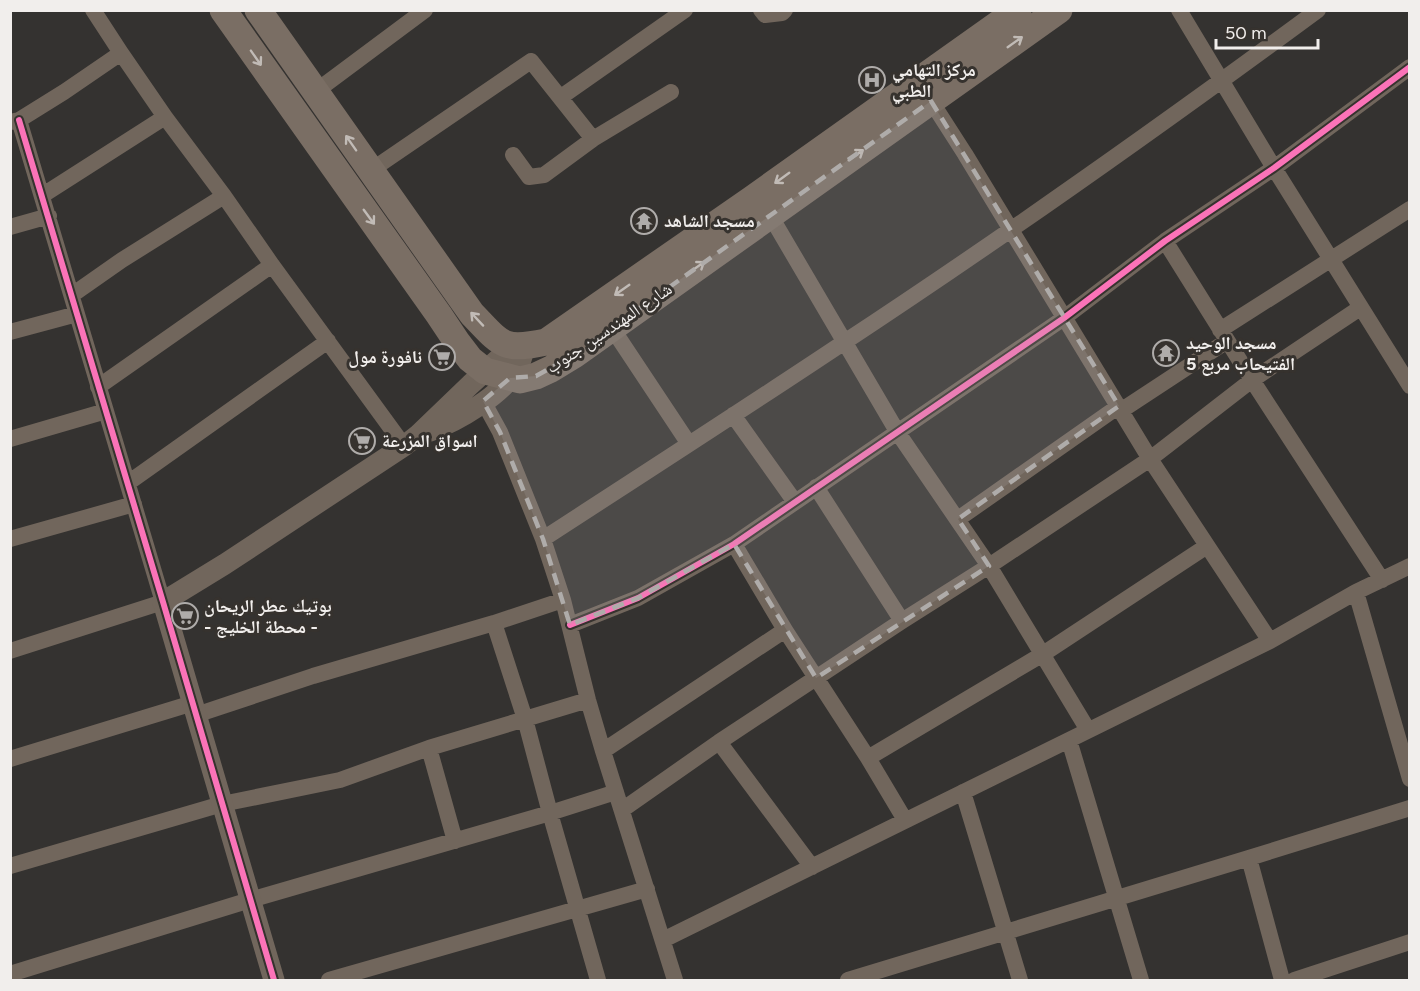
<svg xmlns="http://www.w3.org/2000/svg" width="1420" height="991" font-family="Figtree,'Noto Naskh Arabic',sans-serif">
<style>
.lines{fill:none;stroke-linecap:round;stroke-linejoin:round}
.minor{stroke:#71665c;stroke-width:16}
.tertiary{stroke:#71665c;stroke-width:21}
.trunk{stroke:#7a6e64;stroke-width:27}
.cycleway-casing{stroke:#36322e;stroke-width:10}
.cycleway{stroke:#fb73b8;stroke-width:6}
.oneway{stroke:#c1bbb6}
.marked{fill:#afacaa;fill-opacity:0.2;stroke:#afacaa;stroke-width:4.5;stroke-dasharray:12 8;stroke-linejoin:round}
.labels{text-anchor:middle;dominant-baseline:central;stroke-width:6;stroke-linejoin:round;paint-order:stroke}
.poi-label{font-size:18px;font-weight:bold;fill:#f1eeec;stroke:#36322e;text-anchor:start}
.street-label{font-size:18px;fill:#f1eeec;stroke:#36322e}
</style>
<rect width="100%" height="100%" fill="#343230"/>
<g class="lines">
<path class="minor" d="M761,10L765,15L782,13L785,10
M1179,10L1274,168L1410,386
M121,53L165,117L224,196L272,265L404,446
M315,92L425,10
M561,97L685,10
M931,101L965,154L1150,459L1270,641
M10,122L19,120L64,92L121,53L93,10
M513,155L529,177L544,175L593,139
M370,171L531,61L593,139L671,92
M43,195L165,117
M770,215L898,433L989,566L1088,730
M10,227L49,216
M1165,241L1252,380L1382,580
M72,295L122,260L224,196
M612,328L689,444
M1220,330L1410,209
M10,332L77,314
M98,387L272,265
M483,401L500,432L543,539L563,600L588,700L603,751L675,980
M1122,410L1227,341
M733,415L795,502
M10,439L106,411
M128,483L328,341
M816,487L902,621
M958,519L1119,406
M10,539L134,504
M543,539C643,474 744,409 843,343C1004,237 1162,125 1318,10
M734,544L785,630L868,758L905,820
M1356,592L1410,779
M494,623L525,719L550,813L598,980
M570,625L638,598L734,544L1064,318L1165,241L1274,168L1410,67
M10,651L163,602L19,120
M196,715L313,676L494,623L563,600
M1069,740L1141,980
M719,742L812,867
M429,748L455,841
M603,751L785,630
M868,758L1043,654L1207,546
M10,759L193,703
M963,792L1020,980
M622,810L719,742L902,621L989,566L1150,459L1252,380L1360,308
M1249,858L1282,980
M10,866L222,804L340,780L429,748L588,700
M663,940L1270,641L1356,592L1410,566
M10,974L250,900L550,813L616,792
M329,980L647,889
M848,980L1249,858L1410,808
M1294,980L1410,942"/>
<path class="tertiary" d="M430,431C458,421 502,395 517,369C521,362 523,354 525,346
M274,980L163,602L225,564L404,446L418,435L471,384L505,353L506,345"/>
<path class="trunk" d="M223,10L439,315L457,342L470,359L485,371L520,380L536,376L551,369L574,355L1059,10
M258,10L472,314C502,345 502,351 546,342L752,199L1018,10"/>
<defs>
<path id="cycleway" d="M19,120L163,602L274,980
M570,625L638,598L734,544L1064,318L1165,241L1274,168L1410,67"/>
</defs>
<use href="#cycleway" class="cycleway-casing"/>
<use href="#cycleway" class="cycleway"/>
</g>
<defs><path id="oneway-shaft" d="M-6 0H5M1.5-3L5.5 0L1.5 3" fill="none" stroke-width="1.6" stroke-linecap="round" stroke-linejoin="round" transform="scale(1.5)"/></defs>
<g class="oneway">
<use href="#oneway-shaft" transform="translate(1015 42) rotate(-35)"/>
<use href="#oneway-shaft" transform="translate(256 58) rotate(55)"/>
<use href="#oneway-shaft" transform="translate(351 143) rotate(-125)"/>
<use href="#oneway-shaft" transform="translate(856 155) rotate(-35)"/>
<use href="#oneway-shaft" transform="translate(782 178) rotate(144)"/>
<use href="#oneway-shaft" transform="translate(369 217) rotate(54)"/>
<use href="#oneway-shaft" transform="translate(697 267) rotate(-35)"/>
<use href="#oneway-shaft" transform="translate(622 290) rotate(145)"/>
<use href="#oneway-shaft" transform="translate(477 319) rotate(-133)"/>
</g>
<path class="marked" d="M931,101L1119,406L958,519L989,566L816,678L734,544L638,598L570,625L543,539L500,432L483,401L510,378L536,376L574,355Z"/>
<defs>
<symbol id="hospital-ring" viewBox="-11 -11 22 22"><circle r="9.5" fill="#36322e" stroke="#afacaa" stroke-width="1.5"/><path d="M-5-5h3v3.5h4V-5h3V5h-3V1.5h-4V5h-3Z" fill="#afacaa"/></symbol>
<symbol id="temple-ring" viewBox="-11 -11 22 22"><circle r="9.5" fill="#36322e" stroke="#afacaa" stroke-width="1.5"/><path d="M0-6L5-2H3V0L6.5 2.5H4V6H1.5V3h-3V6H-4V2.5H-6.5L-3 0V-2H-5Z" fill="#afacaa"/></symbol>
<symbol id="supermarket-ring" viewBox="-11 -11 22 22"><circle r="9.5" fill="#36322e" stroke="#afacaa" stroke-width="1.5"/><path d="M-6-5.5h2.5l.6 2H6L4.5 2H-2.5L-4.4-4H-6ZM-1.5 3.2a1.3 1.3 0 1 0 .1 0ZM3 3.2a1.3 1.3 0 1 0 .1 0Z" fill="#afacaa"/></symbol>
</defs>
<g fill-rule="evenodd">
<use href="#hospital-ring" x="857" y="65" width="30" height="30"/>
<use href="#temple-ring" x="629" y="206" width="30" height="30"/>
<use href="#temple-ring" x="1151" y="338" width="30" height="30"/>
<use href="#supermarket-ring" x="427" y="342" width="30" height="30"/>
<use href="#supermarket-ring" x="347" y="426" width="30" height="30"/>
<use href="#supermarket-ring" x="170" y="601" width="30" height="30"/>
</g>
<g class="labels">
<g class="poi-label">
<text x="892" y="70">مركز التهامي<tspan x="892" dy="21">الطبي</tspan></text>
<text x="664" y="221">مسجد الشاهد</text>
<text x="1186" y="343">مسجد الوحيد<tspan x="1186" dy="21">الفتيحاب مربع 5</tspan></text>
<text x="422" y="357" text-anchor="end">نافورة مول</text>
<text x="382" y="441">اسواق المزرعة</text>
<text x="204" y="606">بوتيك عطر الريحان<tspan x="204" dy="21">- محطة الخليج -</tspan></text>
</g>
<g class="street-label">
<text transform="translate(609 328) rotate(-34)">شارع المهندسين جنوب</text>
</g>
</g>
<rect width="1420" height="991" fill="none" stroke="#f1eeec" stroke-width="24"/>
<path d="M1216 39v9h102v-9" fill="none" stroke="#f1eeec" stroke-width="3"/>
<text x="1225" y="39" font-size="18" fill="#f1eeec" stroke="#36322e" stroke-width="4.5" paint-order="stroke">50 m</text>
</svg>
